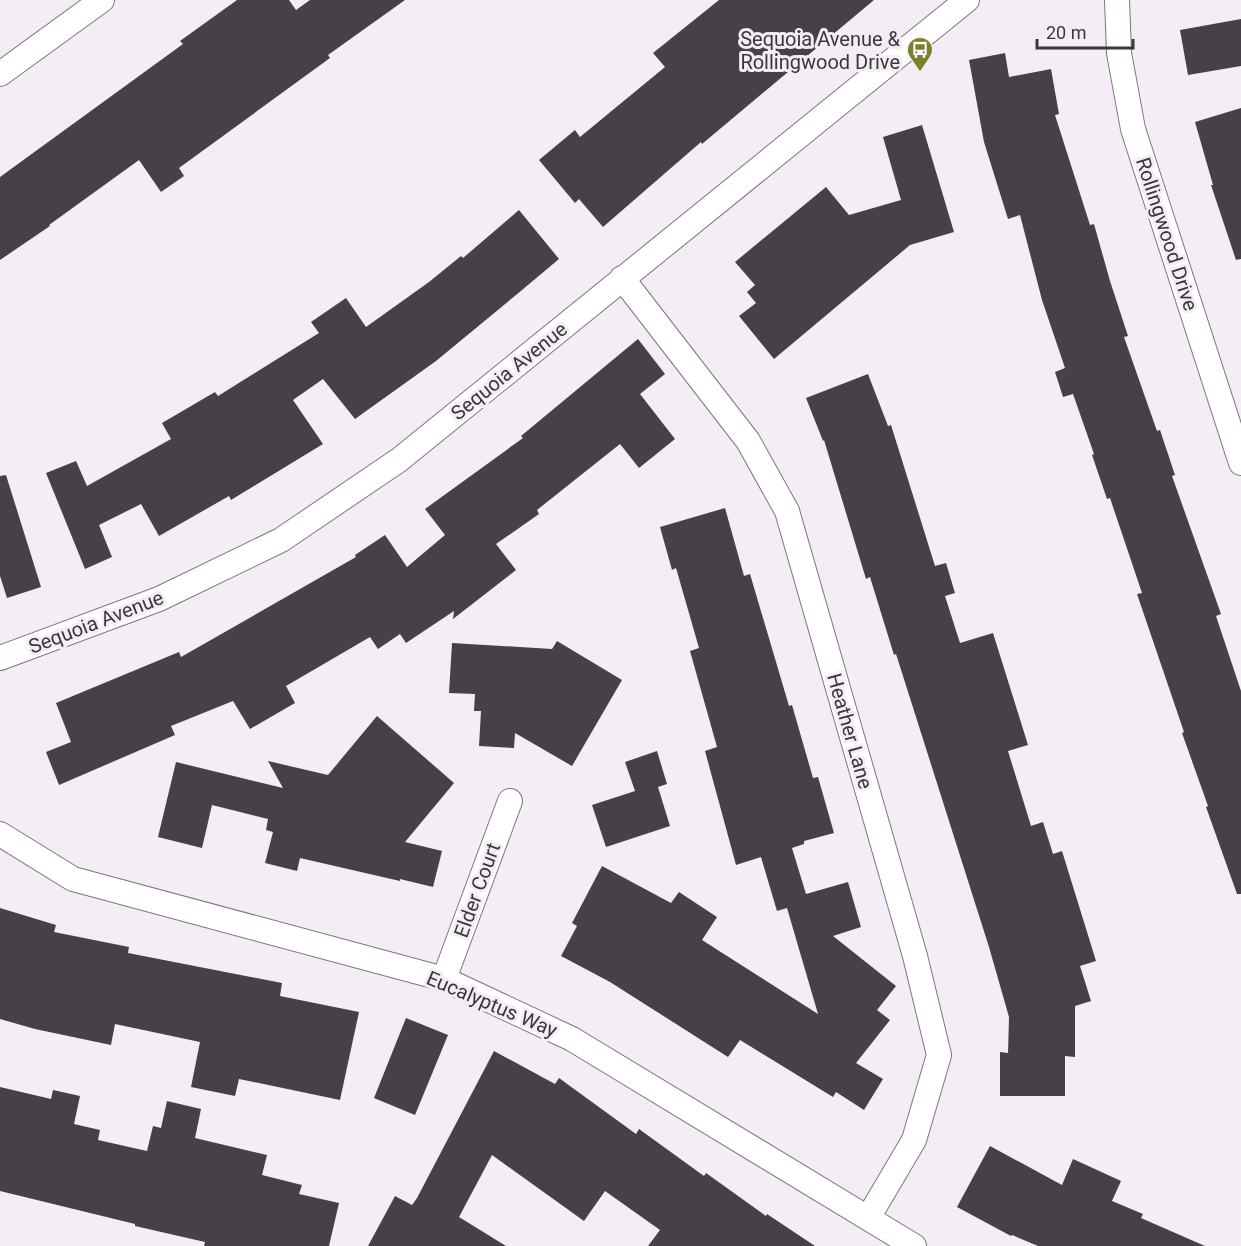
<svg xmlns="http://www.w3.org/2000/svg" width="1241" height="1246" font-family="Roboto,sans-serif">
<style>
.building{fill:#474048}
.lines{fill:none;stroke-linecap:round;stroke-linejoin:round}
.minor-casing{stroke:#7d757e;stroke-width:26}
.minor{stroke:#fff;stroke-width:24}
.labels{text-anchor:middle;dominant-baseline:central;stroke-width:6;stroke-linejoin:round;paint-order:stroke}
.poi-label{font-size:20px;fill:#3a373b;stroke:#f5edf6;text-anchor:end}
.street-label{font-size:20px;fill:#3a373b;stroke:#f5edf6}
</style>
<rect width="100%" height="100%" fill="#f5edf6"/>
<path class="building" d="M237,0H289L296,10L310,0H405L328,55L330,58L179,168L184,176L161,192L139,160L49,225L50,226L0,260V177L183,44L180,41Z
M719,0H874L702,144L701,142L603,227L579,199L575,203L539,160L575,130L580,137L665,67L653,53Z
M1241,19V66L1188,75L1180,30Z
M1005,53L1009,77L1051,69L1059,114L1055,115L1090,225L1094,224L1110,281L1128,336L1124,337L1157,431L1160,430L1175,475L1172,476L1221,614L1216,616L1241,691V894H1237L1206,807L1208,806L1182,733L1184,732L1137,594L1142,593L1110,498L1107,499L1092,455L1094,454L1073,394L1063,397L1055,372L1065,368L1042,300L1020,215L1008,219L984,142L969,60Z
M1241,108V259L1236,260L1211,185H1213L1195,122Z
M922,125L954,232L910,245L774,359L739,316L756,303L747,292L755,285L735,262L826,187L849,215L901,200L883,137Z
M519,210L559,259L522,290L436,361L355,419L323,379L293,400L323,444L231,500L229,496L159,536L141,504L99,525L112,557L85,569L46,473L76,461L87,486L171,439L162,423L215,392L218,396L319,333L311,322L346,298L366,327L429,282L461,256L463,258Z
M638,339L665,374L640,394L675,439L639,468L620,444L537,510L539,514L496,544L516,570L453,619L454,611L406,643L400,634L378,649L370,637L286,686L295,703L250,729L233,701L171,726L175,735L59,785L46,752L71,742L56,703L179,652L181,657L356,557L355,555L385,535L407,567L445,535L425,509L523,438L521,436Z
M868,374L888,426L891,425L935,566L946,563L955,593L945,596L960,643L993,633L1028,745L1008,751L1031,826L1043,822L1053,854L1062,851L1096,961L1080,966L1091,1001L1075,1006V1057L1065,1056V1096H1000V1052L1008,1053L1009,1017L989,947L896,654L894,655L870,577L866,579L824,440L823,441L806,398Z
M6,475L41,587L7,598L0,576V476Z
M725,508L744,576L750,574L789,706L792,705L813,778L818,777L834,833L804,841V844L792,848L806,894L848,882L861,927L833,936L896,986L877,1010L890,1020L856,1063L883,1079L864,1110L836,1092L833,1097L740,1040L728,1057L610,982L561,956L577,926L572,923L602,866L671,903L679,892L717,917L702,940L818,1014L787,908L777,911L761,857L736,865L705,751L717,747L690,651L699,648L676,568L672,570L660,527Z
M557,641L622,680L572,766L515,733L514,748L479,746L481,711H474L475,694L449,693L452,643L552,649Z
M377,716L454,783L405,842L442,851L433,887L400,879V881L300,858L297,871L265,863L273,832L266,830L268,819L212,805L202,848L158,837L176,762L283,788L268,761L328,775Z
M657,751L667,784L658,787L670,826L606,847L592,805L635,791L625,762Z
M0,908L56,925L54,932L129,947L128,953L282,983L280,996L359,1012L340,1100L239,1079L235,1096L191,1087L200,1042L115,1024L111,1045L35,1029L0,1019Z
M406,1018L448,1035L415,1115L374,1098Z
M494,1051L555,1084L559,1078L636,1134L639,1129L704,1176L706,1173L766,1216L767,1214L815,1246H648L660,1230L605,1191L584,1221L492,1155L459,1217L506,1246H368L395,1196L412,1205L417,1198Z
M0,1087L51,1099L53,1090L80,1096L74,1124L100,1130L98,1140L147,1151L153,1126L161,1128L167,1101L201,1109L195,1138L267,1155L262,1175L302,1185L299,1194L339,1203L329,1246H204L205,1242L135,1226V1224L0,1191Z
M990,1146L1062,1185L1073,1159L1121,1181L1112,1201L1143,1214L1141,1218L1205,1246H1038L1012,1235L1011,1236L957,1207Z"/>
<g class="lines">
<defs>
<path id="minor" d="M1117,0L1119,53L1133,129L1241,463
M0,74L102,0
M622,278L748,441L787,511L915,956L939,1055L914,1140L868,1218
M0,658L159,599L281,540L399,460L967,0
M0,834L73,879L444,979L572,1039L914,1246
M444,979L510,801"/>
</defs>
<use href="#minor" class="minor-casing"/>
<use href="#minor" class="minor"/>
</g>
<defs>
<symbol id="bus-pin" viewBox="-11 -11 22 30"><path d="M0 17L-7.5 6A9.5 9.5 0 1 1 7.5 6Z" fill="#7c802a" stroke="#f5edf6"/><path d="M-5-6H5V4H4V6H2V4H-2V6H-4V4H-5ZM-3.5-4V0h7V-4ZM-3.5 1.2v1.5H-2V1.2ZM2 1.2v1.5H3.5V1.2Z" fill="#fff"/></symbol>
</defs>
<g fill-rule="evenodd">
<use href="#bus-pin" x="905" y="35" width="30" height="40"/>
</g>
<g class="labels">
<g class="poi-label">
<text x="900" y="39">Sequoia Avenue &amp;<tspan x="900" dy="23">Rollingwood Drive</tspan></text>
</g>
<g class="street-label">
<text transform="translate(1167 234) rotate(72)">Rollingwood Drive</text>
<text transform="translate(509 371) rotate(-39)">Sequoia Avenue</text>
<text transform="translate(96 622) rotate(-21)">Sequoia Avenue</text>
<text transform="translate(850 731) rotate(74)">Heather Lane</text>
<text transform="translate(477 890) rotate(-70)">Elder Court</text>
<text transform="translate(492 1004) rotate(23)">Eucalyptus Way</text>
</g>
</g>
<path d="M1037 39v9h96v-9" fill="none" stroke="#3a373b" stroke-width="3"/>
<text x="1046" y="39" font-size="18" fill="#3a373b" stroke="#f5edf6" stroke-width="4.5" paint-order="stroke">20 m</text>
</svg>
